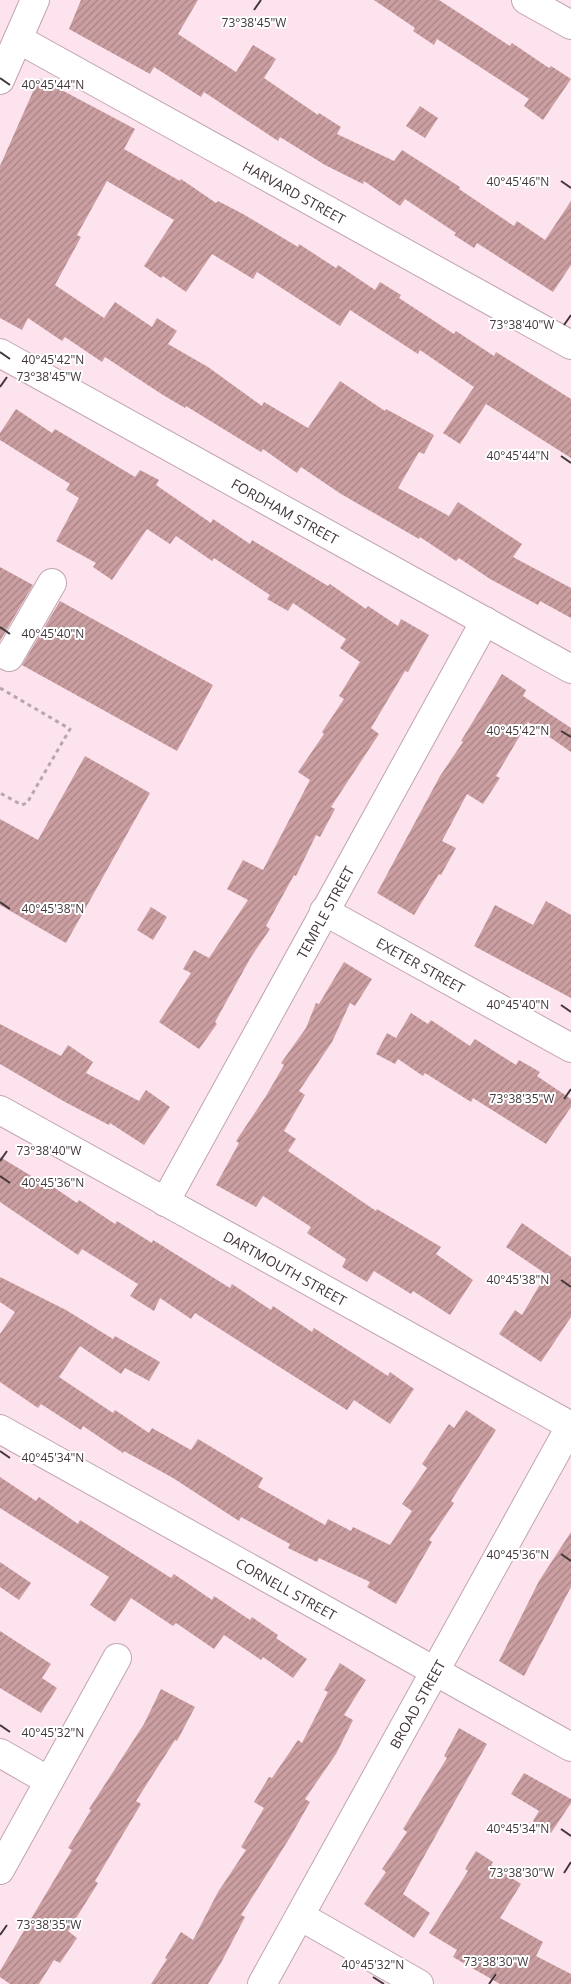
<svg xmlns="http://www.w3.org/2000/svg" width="571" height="1984" font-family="'Open Sans',sans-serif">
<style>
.building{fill:url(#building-hatch)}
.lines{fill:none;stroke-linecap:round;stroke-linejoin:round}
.minor-casing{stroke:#c1a4b2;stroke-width:30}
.major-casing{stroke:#c1a4b2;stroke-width:30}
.path{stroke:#b9a5ae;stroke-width:3;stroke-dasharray:4 4;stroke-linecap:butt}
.minor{stroke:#fff;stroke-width:28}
.major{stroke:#fff;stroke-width:28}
.ticks{fill:none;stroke:#43373c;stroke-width:2}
.labels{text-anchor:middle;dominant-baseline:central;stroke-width:4;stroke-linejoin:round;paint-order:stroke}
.street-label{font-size:14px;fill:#43373c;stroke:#fff}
.ticks-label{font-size:12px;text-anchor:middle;fill:#43373c;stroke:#fff;stroke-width:4;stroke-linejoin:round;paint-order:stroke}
</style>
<defs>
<pattern id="building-hatch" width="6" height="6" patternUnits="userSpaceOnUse" patternTransform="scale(1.25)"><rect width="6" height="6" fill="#cb9fa1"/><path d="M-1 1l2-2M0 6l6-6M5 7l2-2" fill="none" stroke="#a68284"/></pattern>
</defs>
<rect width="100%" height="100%" fill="#fce3ee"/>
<path class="building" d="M81,0H198L178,34L236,72L253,45L276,59L264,78L318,115L319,113L341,127L337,134L394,161L402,150L460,187L459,189L514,226L517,221L545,240L571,201V265L553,292L477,243L474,248L454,235L456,233L405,199L400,206L364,181L363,184L325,165L280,137L278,141L204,92L201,97L154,67L150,74L69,29Z
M374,0H439L510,46L512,43L549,68L551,66L571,79L543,120L524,106L529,99L437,39L434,45L413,31L415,28Z
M39,78L135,129L124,149L180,181L181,179L216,203L218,201L243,214L298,247L299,244L336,268L338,265L375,290L380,282L401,295L399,298L454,334L456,331L494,356L496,352L571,399V458L486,404L460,444L443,433L474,387L420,350L418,354L350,310L340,326L257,272L253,279L212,254L186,292L163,276L161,278L144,266L174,220L107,181L77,235L81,237L55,285L104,318L115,302L152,327L157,318L177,331L168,344L208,367L262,406L264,402L308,428L340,381L385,411L386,409L434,435L424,454L419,452L398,488L449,516L458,502L522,544L513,557L571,588V618L540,601L538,605L490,579L459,558L456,561L420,537L419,539L341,494L301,467L297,473L263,449L261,452L186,406L185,408L163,395L105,357L102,362L65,337L62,341L28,318L22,330L0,318V166Z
M420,106L438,118L425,138L406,126Z
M16,409L52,433L55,429L135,477L140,470L159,480L156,485L211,523L213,519L250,544L252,540L328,586L330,584L366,609L368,606L398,626L401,619L429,635L408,672L405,671L371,728L379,734L331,807L335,809L320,837L316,835L296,876L294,875L266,926L270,929L251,957L215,1022L217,1024L199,1049L159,1022L191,973L183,969L194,950L209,958L248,900L227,889L243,860L263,870L310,780L298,772L324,734L322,732L344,699L339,696L360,662L340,648L346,639L293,603L288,611L267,599L270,595L214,558L212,561L176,536L170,544L147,529L112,580L93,567L96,563L56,541L79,498L66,490L70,484L0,440V433Z
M0,567L33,585L0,641Z
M60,601L213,685L177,751L22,665Z
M502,674L526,690L523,696L571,728V752L528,722L496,776L500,778L483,804L467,794L442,841L456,848L441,875L439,874L414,915L377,893L440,776L463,742L461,741Z
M85,756L150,793L66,943L0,905V819L38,840Z
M546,901L571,915V998L474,946L495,905L533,925Z
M151,907L167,917L153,940L137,930Z
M344,962L372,979L355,1006L350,1003L332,1042L299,1091L305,1095L284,1131L296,1139L288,1151L376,1211L377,1209L441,1247L436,1254L473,1280L450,1315L413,1291L411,1294L374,1271L367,1282L342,1267L346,1259L307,1233L311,1227L263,1196L256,1207L216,1185L239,1143L236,1141L266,1096L284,1065L281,1063L306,1028L316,1003L319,1004Z
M411,1013L428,1024L431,1020L470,1046L475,1039L516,1065L519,1060L540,1072L537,1076L571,1099V1107L546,1144L473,1098L471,1102L425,1073L423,1076L398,1059L395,1064L376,1054L387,1033L396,1038Z
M0,1024L61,1056L68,1045L93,1062L86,1073L139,1101L146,1090L170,1107L144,1145L110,1123L109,1125L65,1102L0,1064Z
M0,1157L38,1180L40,1178L77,1203L79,1200L115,1224L117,1221L152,1243L153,1240L230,1288L232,1284L271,1310L273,1306L312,1332L314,1328L388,1376L390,1372L414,1389L390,1424L354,1400L347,1410L195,1313L191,1319L160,1298L154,1311L130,1296L138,1284L82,1249L78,1255L0,1202Z
M522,1223L571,1257V1317L541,1362L499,1334L515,1310L522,1315L546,1274L506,1247Z
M0,1277L66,1310L113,1339L115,1336L160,1362L149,1381L125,1368L121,1374L80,1346L59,1377L113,1413L115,1410L149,1433L152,1428L191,1450L198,1439L263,1478L258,1487L325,1525L328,1519L351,1531L353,1527L390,1545L412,1511L402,1504L427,1468L422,1464L449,1424L454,1428L466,1410L496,1430L451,1501L454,1503L429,1540L432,1542L396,1604L367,1587L370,1582L319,1558L317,1562L288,1548L290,1544L241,1517L239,1521L173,1478L124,1451L123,1453L83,1426L81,1430L41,1404L38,1408L0,1382V1334L15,1312L0,1302Z
M0,1477L36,1501L39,1497L78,1524L80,1520L171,1578L174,1574L212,1600L214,1596L250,1620L252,1617L278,1635L276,1638L307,1659L293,1678L263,1657L261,1660L224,1635L214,1649L176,1623L173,1626L131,1598L115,1622L90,1605L109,1577L0,1508Z
M571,1532V1587L524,1676L499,1661L539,1581Z
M0,1562L31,1583L19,1600L0,1587Z
M0,1631L51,1664L42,1678L57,1688L41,1713L0,1688Z
M340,1663L366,1680L344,1715L353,1720L336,1754L305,1799L310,1802L289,1839L241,1915L245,1917L222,1961L208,1984H151L167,1959L165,1958L181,1932L193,1940L218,1892L246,1850L241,1847L264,1808L254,1802L269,1777L272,1778L298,1740L302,1743L328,1692L324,1690Z
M161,1689L195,1707L177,1741L175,1740L136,1801L141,1804L95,1881L98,1883L68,1931L77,1938L60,1963L54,1960L39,1984H10L0,1977V1971L72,1850L68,1848L91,1810L89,1809L144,1724Z
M459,1728L487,1744L403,1894L430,1913L414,1938L364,1904L386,1872L382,1869L407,1832L403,1829L447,1758L444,1756Z
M524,1773L571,1799V1803L551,1833L533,1821L539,1811L511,1794Z
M476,1851L493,1862L491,1865L521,1884L500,1918L543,1942L536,1956L571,1974V1984H500L453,1957L457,1950L429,1933L468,1871L465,1869Z"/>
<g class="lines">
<defs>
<g id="minor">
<path d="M526,0L571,25"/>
<path id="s1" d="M18,39L571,345"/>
<path id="s2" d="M0,353L571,669"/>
<path d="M9,657L52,583"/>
<path id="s3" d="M324,911L571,1048"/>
<path id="s4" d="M0,1110L571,1426"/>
<path id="s5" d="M165,1202L485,621"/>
<path id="s6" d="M0,1429L571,1747"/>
<path d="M0,1753L49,1781"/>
<path d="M0,1870L117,1658"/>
<path d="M300,1916L419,1984"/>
<path id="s7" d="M262,1984L571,1425"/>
</g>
<path id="major" d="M0,80L35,0"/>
</defs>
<use href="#minor" class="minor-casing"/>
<use href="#major" class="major-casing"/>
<path class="path" d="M0,688L70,729L27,803L22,805L0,793"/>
<use href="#minor" class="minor"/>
<use href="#major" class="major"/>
</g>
<path class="ticks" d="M254,10L261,0M0,78L10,85M561,181L571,188M564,325L571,315M0,352L10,359M0,387L7,377M561,456L571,463M0,627L10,634M561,731L571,737M0,902L10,909M561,1005L571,1012M564,1099L571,1089M0,1161L7,1151M0,1176L10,1183M561,1280L571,1287M0,1451L10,1458M561,1554L571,1561M0,1725L10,1732M561,1829L571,1836M564,1873L571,1862M0,1935L7,1925M373,1977L384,1984M489,1984L496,1974"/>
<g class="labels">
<g class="street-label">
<text stroke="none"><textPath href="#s1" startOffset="316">HARVARD STREET</textPath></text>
<text stroke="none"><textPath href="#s2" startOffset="326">FORDHAM STREET</textPath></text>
<text stroke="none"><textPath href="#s5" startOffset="331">TEMPLE STREET</textPath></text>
<text stroke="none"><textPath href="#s3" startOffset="111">EXETER STREET</textPath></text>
<text stroke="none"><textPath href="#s4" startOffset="326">DARTMOUTH STREET</textPath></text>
<text stroke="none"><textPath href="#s6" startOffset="328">CORNELL STREET</textPath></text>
<text stroke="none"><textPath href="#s7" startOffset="320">BROAD STREET</textPath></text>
</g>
</g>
<g class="ticks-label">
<text x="254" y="27">73°38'45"W</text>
<text x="53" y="89">40°45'44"N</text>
<text x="518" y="186">40°45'46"N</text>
<text x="522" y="329">73°38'40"W</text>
<text x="53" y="364">40°45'42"N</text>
<text x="49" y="381">73°38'45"W</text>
<text x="518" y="460">40°45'44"N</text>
<text x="53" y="638">40°45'40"N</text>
<text x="518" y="735">40°45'42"N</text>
<text x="53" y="913">40°45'38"N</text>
<text x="518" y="1009">40°45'40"N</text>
<text x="522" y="1103">73°38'35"W</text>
<text x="49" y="1155">73°38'40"W</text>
<text x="53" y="1187">40°45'36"N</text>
<text x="518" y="1284">40°45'38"N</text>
<text x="53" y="1462">40°45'34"N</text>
<text x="518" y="1559">40°45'36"N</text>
<text x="53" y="1737">40°45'32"N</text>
<text x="518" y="1833">40°45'34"N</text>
<text x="522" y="1877">73°38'30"W</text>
<text x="49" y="1929">73°38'35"W</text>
<text x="496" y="1966">73°38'30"W</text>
<text x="373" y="1969">40°45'32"N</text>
</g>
</svg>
